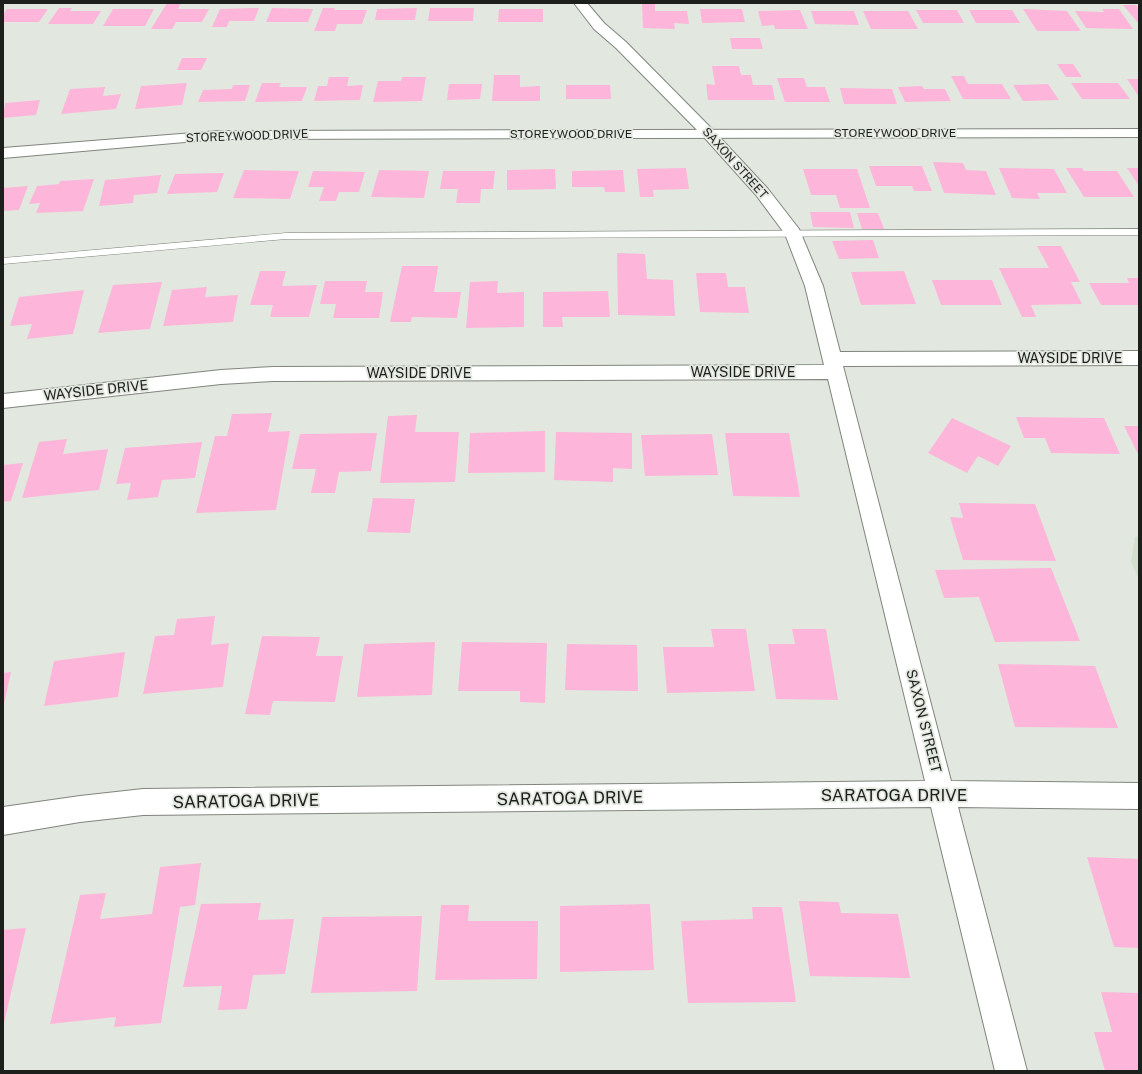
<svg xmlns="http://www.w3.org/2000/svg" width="1142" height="1074" font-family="'Public Sans',sans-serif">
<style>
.built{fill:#d4dfcf}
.building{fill:#fdb6d9}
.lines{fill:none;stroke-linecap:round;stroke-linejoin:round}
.lane-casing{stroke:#80857d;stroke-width:1}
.street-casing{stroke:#80857d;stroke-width:2}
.secondary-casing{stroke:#80857d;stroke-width:2}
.lane{fill:#fff;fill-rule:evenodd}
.street{fill:#fff;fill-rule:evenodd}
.secondary{fill:#fff;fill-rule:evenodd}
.labels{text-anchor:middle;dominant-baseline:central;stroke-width:3.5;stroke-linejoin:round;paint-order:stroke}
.far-street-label{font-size:12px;fill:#1d1f1c;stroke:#e2e8df}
.street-label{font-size:14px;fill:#1d1f1c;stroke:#e2e8df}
.near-street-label{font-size:17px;fill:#1d1f1c;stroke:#e2e8df}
</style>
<rect width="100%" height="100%" fill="#e2e8df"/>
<path class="built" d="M1139,536V580L1131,562L1135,537Z"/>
<path class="building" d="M167,3H181L178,9H209L202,22H176L172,29H151Z
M642,4H655V11H687L689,24L674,23L675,29L643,28Z
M1123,5H1136L1139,9V24Z
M59,8H72L70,11H101L93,24H48Z
M259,8L254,21H229L227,27H212L220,9Z
M272,8L313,9L308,22H266Z
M323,8H335L334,10H367L362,24H337L335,31H314Z
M417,8L415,20H375L377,9Z
M430,8H474L473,21H428Z
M7,9H48L39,22H3V15Z
M113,9H154L145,26H103Z
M499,9H543V22H498Z
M700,9H742L745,22L702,23Z
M1023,9L1067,11L1081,31H1037Z
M1102,9H1119L1133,29L1086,28L1075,11L1104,12Z
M800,10L808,29H775L774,25L762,26L758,11Z
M916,10H957L964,23H923Z
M969,10H1012L1020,23H976Z
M811,11H854L859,25L815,24Z
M863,11H908L918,29H871Z
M730,38H760L763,49H732Z
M182,58H207L201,70H177Z
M1057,64H1073L1082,77H1066Z
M712,66H739L741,75H751L753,85H772L775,100H708L706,84L715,85Z
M494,75H520V87L540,86V101H492Z
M951,76H964L968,84H1002L1011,99H963Z
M329,77H349L347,86L363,85L360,100L314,101L318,86H327Z
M402,77H426L422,101L373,102L378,81H401Z
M777,78H804L807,87H825L830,102H785Z
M1127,79H1139V97Z
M187,83L182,105L135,109L141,86Z
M262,83H281L279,87H307L302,101L255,102Z
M1071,83H1118L1130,99H1082Z
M449,84H482L480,99L447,100Z
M1048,84L1059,100L1023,101L1013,85Z
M233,85H250L245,101L198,102L203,90L232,89Z
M566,85H610L611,99H566Z
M922,86L924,89H945L951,101L905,102L898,87Z
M105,87L103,96L121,94L116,109L61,114L70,89Z
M840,88L892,89L897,104H844Z
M40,100L36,115L3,118L5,103Z
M933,162L963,163L966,170L986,171L996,195L944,193Z
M869,166H922L932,191H914L912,186H876Z
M686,168L689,189L653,190L654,197H640L637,169Z
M999,168L1054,169L1067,193H1037L1040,199L1012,198Z
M1066,168H1082L1084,171H1117L1134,197H1084Z
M1127,168H1139V186Z
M555,169L556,189L507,190V170Z
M803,169H857L870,208H840L836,195H811Z
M244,170L299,171L290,199L233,198Z
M379,170L429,171L424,198L371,197Z
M623,170L625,192H605L604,187H572V171Z
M313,171L365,172L359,192H339L336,201H319L324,187H308Z
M443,171H495L493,189H481L480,203H456L458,189H440Z
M224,173L217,192L167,194L175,174Z
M161,175L157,193L134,195L133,203L99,206L105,180Z
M94,179L83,211L36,213L40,203L29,204L37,186L59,184L60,181Z
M28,186L19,210L3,211V188Z
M810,212H850L854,228L813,227Z
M857,213H878L884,229H862Z
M873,240L879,258L839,259L832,241Z
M1037,246H1061L1080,282H1071L1082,304L1031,305L1036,317H1022L999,268H1049Z
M617,253L645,254L647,279L673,280L675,316L618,315Z
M402,266H438L434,292H461L457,318L412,317L411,322H390Z
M260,271H286L282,286L317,285L309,317H270L273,305H250Z
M904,271L916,304L861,305L851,272Z
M696,273H726L728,287H745L749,313L700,312Z
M1127,278H1139V305H1101L1089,283H1129Z
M932,280H992L1002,305H941Z
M325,281H367L365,292H383L379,318H333L336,304H320Z
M498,281L497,293L524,292V327L466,328L470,282Z
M162,282L150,329L98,333L113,285Z
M207,287L205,297L238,295L233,322L163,326L172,290Z
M84,290L73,334L27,339L32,324L10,326L19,297Z
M608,291L610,317H562L563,327H543V292Z
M272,413L268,432L290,431L276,510L196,513L215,436H227L232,414Z
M417,415L415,432H459L455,482L380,483L388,416Z
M1016,417L1104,418L1120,454L1051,453L1045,438H1024Z
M952,418L1011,446L998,466L978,456L967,473L928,453Z
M1124,426H1139V456Z
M545,431V472L468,473L470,433Z
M556,432L632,433V469L613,468V482L554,480Z
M377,433L371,471L339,472L335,493H311L316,469H292L300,434Z
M725,433H789L800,497L733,496Z
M712,434L718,475L645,476L641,435Z
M67,439L63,454L108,449L99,490L22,498L39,442Z
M202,442L195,478L162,480L158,497L127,500L131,483L116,484L125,448Z
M23,463L11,501L3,502V465Z
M373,498L415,499L410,533L367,532Z
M959,503L1035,504L1056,561L963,560L950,517L963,518Z
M1051,568L1080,641L995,642L979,597L944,598L935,570Z
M215,616L211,645L229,643L223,687L143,694L155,636L174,635L177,619Z
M711,629H746L755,691L667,693L663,647H714Z
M792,629H826L838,700L776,699L768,644H795Z
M262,636L320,637L316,656H343L335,702L273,701L270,715L245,714Z
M435,642L432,695L357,697L364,644Z
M462,642L547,643L545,703L520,702V691H458Z
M567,644L637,645L638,691L565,690Z
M125,652L118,697L44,706L54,661Z
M998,664L1095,666L1118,728L1015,727Z
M11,672L4,704H3V673Z
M1087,857L1139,859V948L1114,947Z
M201,863L195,905L180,907L161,1023L114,1027L116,1017L50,1024L80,895L106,893L100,919L152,914L160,867Z
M799,901L839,902L841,913L898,914L910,978L810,976Z
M261,903L258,920L294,919L285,974L253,975L247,1009L218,1010L222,986L183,987L201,904Z
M650,904L654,970L560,972V906Z
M441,905H469L468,921H538L537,979L435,980Z
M752,907H782L796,1002L688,1003L681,921L753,919Z
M422,916L417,991L311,993L322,917Z
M26,928L4,1023H3V930Z
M1101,992L1139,993V1071H1105L1094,1032H1112Z"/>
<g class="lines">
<defs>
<path id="lane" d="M1139,229V235L286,239L3,264V258L286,233Z"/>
<path id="street" d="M574,3H587L604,23L626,42L713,130L768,189L799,229L823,286L840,352L1139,351V365L843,366L951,781L1139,783V809L958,807L1027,1071H995L931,807L143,815L80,822L3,835V807L80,796L143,789L925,781L828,379L273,381L221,384L3,408V394L221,370L273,367L824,365L805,286L785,234L756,195L703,136L616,48L594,29Z"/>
<path id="secondary" d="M1139,129V137L219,139L3,158V148L219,131Z"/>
</defs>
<use href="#lane" class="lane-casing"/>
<use href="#street" class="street-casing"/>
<use href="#secondary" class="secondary-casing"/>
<use href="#lane" class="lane"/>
<use href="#street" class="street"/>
<use href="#secondary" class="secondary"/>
</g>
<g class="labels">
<g class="far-street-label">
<text x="895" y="133">STOREYWOOD DRIVE</text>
<text x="571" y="134">STOREYWOOD DRIVE</text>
<text transform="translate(247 136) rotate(-2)">STOREYWOOD DRIVE</text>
<text transform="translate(735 163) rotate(48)">SAXON STREET</text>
</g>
<g class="street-label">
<text x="1070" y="358">WAYSIDE DRIVE</text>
<text x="743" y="372">WAYSIDE DRIVE</text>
<text x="419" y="373">WAYSIDE DRIVE</text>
<text transform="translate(96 390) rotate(-6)">WAYSIDE DRIVE</text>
<text transform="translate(924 721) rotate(76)">SAXON STREET</text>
</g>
<g class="near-street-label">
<text x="894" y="795">SARATOGA DRIVE</text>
<text transform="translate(570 798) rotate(-1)">SARATOGA DRIVE</text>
<text transform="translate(246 801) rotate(-1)">SARATOGA DRIVE</text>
</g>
</g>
<rect width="1142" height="1074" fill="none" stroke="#1d1f1c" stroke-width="8"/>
</svg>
